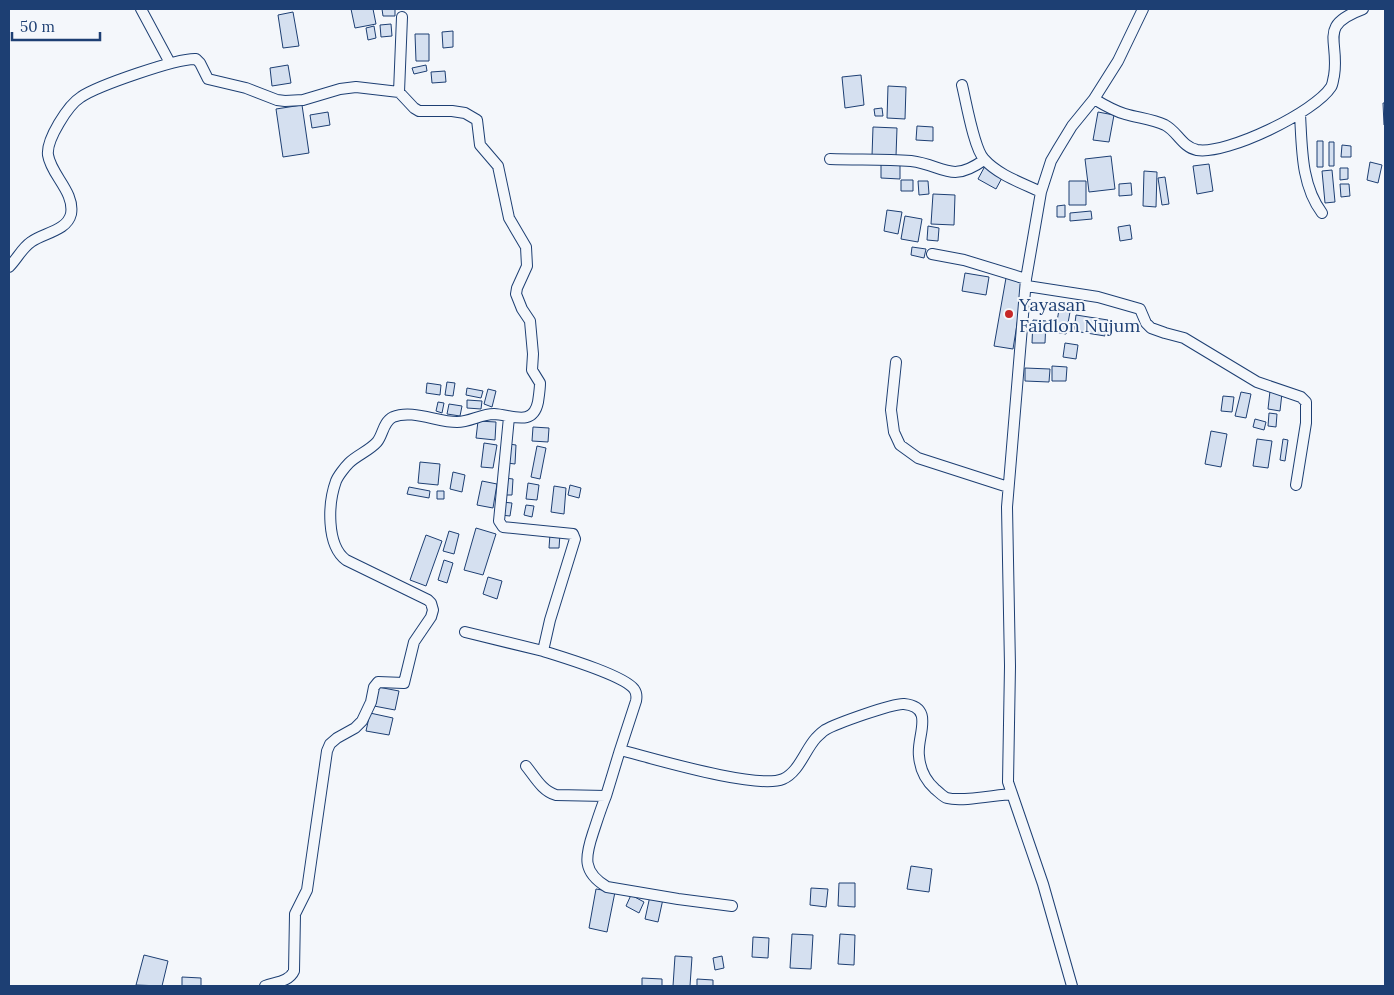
<svg xmlns="http://www.w3.org/2000/svg" width="1394" height="995" font-family="Lora,serif">
<style>
.building{fill:#d5e0f0;stroke:#1d3f73}
.lines{fill:none;stroke-linecap:round;stroke-linejoin:round}
.minor-casing{stroke:#1d3f73;stroke-width:12}
.minor{stroke:#f4f7fb;stroke-width:10}
.poi-dot{fill:#c62828;stroke:#f4f7fb;stroke-width:2}
.labels{text-anchor:middle;dominant-baseline:central;stroke-width:4;stroke-linejoin:round;paint-order:stroke}
.poi-label{font-size:18px;fill:#1d3f73;stroke:#f4f7fb;text-anchor:start}
</style>
<rect width="100%" height="100%" fill="#f4f7fb"/>
<path class="building" d="M351,9H373L376,24L355,28Z
M382,9H395V16H383Z
M293,12L299,46L283,48L278,15Z
M391,24L392,36L381,37L380,25Z
M374,26L376,38L368,40L366,28Z
M453,31V47L443,48L442,32Z
M415,34H429V61H416Z
M288,65L291,83L272,86L270,68Z
M426,65L427,71L414,74L412,68Z
M445,71L446,82L432,83L431,72Z
M861,75L864,105L845,108L842,77Z
M888,86L906,87L905,119L887,118Z
M1383,103H1385V125H1384Z
M302,105L309,153L283,157L276,109Z
M882,108L883,116H875L874,109Z
M328,112L330,125L312,128L310,115Z
M1098,112L1114,115L1109,142L1093,140Z
M917,126L933,127V141L916,140Z
M873,127L897,128L896,156H872Z
M1317,141H1323V167H1317Z
M1329,142H1334V166H1329Z
M1342,145L1351,146V157H1341Z
M1111,156L1115,189L1089,192L1085,159Z
M881,162H900V179L881,178Z
M1370,162L1382,165L1378,183L1367,180Z
M1209,164L1213,191L1197,194L1193,166Z
M985,166L1003,176L996,189L978,179Z
M1340,168H1348V179L1340,180Z
M1332,170L1335,202L1325,203L1322,171Z
M1144,171L1157,172L1156,207L1143,206Z
M1165,177L1169,204L1162,205L1158,178Z
M901,180H913V191H901Z
M918,181H928L929,194L919,195Z
M1069,181H1086V205H1069Z
M1131,183L1132,195L1119,196V184Z
M1340,184H1349L1350,196L1341,197Z
M933,194L955,195L954,225L931,224Z
M1065,205V217H1057V206Z
M887,210L902,212L898,234L884,231Z
M1091,211L1092,219L1070,221V213Z
M905,216L922,219L918,242L901,239Z
M1130,225L1132,239L1120,241L1118,227Z
M928,226L939,228L938,241L927,240Z
M912,247L926,249L924,258L911,255Z
M965,273L989,277L986,295L962,291Z
M1006,278L1024,281L1013,349L994,346Z
M1059,310L1070,312L1066,334L1055,332Z
M1076,315L1108,320L1105,336L1074,331Z
M1033,320L1046,321L1045,343H1032Z
M1065,343L1078,345L1076,359L1063,357Z
M1052,366L1067,367L1066,381H1052Z
M1025,368L1050,369L1049,382L1025,381Z
M447,382L455,383L453,396L445,395Z
M427,383L441,385L440,395L426,393Z
M467,388L483,391L481,398L466,395Z
M488,389L496,391L492,407L484,404Z
M1270,391L1282,393L1280,411L1268,409Z
M1241,392L1251,394L1246,418L1235,416Z
M1223,396L1234,397L1232,412L1221,411Z
M467,400L482,401L481,409L467,408Z
M438,402L444,403L442,413L436,411Z
M449,404L462,406L460,416L447,414Z
M1269,413L1277,414L1276,427L1268,426Z
M1255,419L1266,422L1264,430L1253,427Z
M478,421L496,422L495,440L476,438Z
M533,427L549,428L548,442L532,441Z
M1211,431L1227,434L1221,467L1205,464Z
M1257,439L1272,441L1268,468L1253,466Z
M1283,439L1288,440L1285,461L1280,460Z
M484,443L497,445L493,468L481,467Z
M509,444L516,445L515,464L507,463Z
M537,446L546,448L540,479L531,477Z
M420,462L440,464L438,485L418,483Z
M453,472L465,475L462,492L450,489Z
M505,478L513,479L512,495H504Z
M482,481L497,484L493,508L477,505Z
M528,483L539,485L537,500L526,499Z
M570,485L581,488L579,498L568,495Z
M554,486L566,488L564,514L551,512Z
M409,487L430,491L429,498L407,494Z
M437,491H444V499H437Z
M502,502L512,503L510,516L500,515Z
M526,505L534,506L532,517L524,515Z
M476,528L496,534L483,575L464,570Z
M449,531L459,534L454,554L443,551Z
M550,534H560L559,548H549Z
M426,535L442,541L426,586L410,580Z
M444,560L453,563L447,583L438,580Z
M488,577L502,581L497,599L483,594Z
M378,687L399,691L395,710L374,706Z
M370,713L393,718L389,735L366,731Z
M911,866L932,869L929,892L907,889Z
M839,883H855V907L838,906Z
M811,888L828,889L826,907L810,905Z
M596,889L615,892L607,932L589,928Z
M631,895L644,902L639,913L626,906Z
M650,896L663,899L658,922L645,919Z
M792,934L813,935L811,969L790,968Z
M840,934L855,935L854,965L838,964Z
M753,937L769,938L768,958L752,957Z
M144,955L168,961L162,986L136,985Z
M675,956L692,957L690,986H673Z
M722,956L724,968L715,970L713,958Z
M182,977L201,978V986H182Z
M642,978L662,979V986H642Z
M697,979L713,980V986H697Z"/>
<g class="lines">
<defs>
<path id="minor" d="M141,9L170,63
M962,85C966,101 974,149 984,159C998,175 1022,183 1041,192
M399,92L402,17
M1094,99L1118,61L1143,9
M1300,114C1302,148 1301,185 1322,213
M830,159C857,160 884,159 911,161C944,165 950,184 984,160
M932,254L964,260L1026,279
M9,267C17,259 22,248 31,242C43,233 67,231 71,214C75,192 51,175 48,155C46,140 68,105 81,97C97,86 177,58 196,59L200,63L208,79L246,88L277,100L285,101L303,100L340,89L356,87L399,92L414,108L419,111H452L465,113L477,120L480,145L498,166L509,218L526,247L527,266L517,288L516,294L522,309L530,321L533,354L532,370L540,383C540,389 539,395 538,402C533,427 512,415 494,414C481,414 470,422 457,422C437,422 412,409 393,417C383,422 383,435 377,442C369,451 357,455 349,463C345,467 338,476 336,481C328,503 326,545 346,560L428,600L431,603L433,610L431,617L414,642L404,683L378,682L374,687L371,702L362,721L355,728L337,738L330,744L327,751L307,890L295,914L294,971C289,982 275,982 265,986
M1027,286L1098,297L1140,309L1146,323L1151,328L1165,333L1184,338L1257,382L1301,397L1306,402V423L1296,485
M896,362L891,410L894,432L900,445L918,458L1008,487
M509,417L499,521L503,527L573,534L575,539L550,620L543,651C562,657 623,675 634,689C637,693 637,696 636,701L620,750C652,758 757,790 783,779C799,772 805,750 816,738C819,735 822,732 825,730C835,724 893,703 904,704C936,707 916,737 919,756C920,769 925,780 935,789C939,792 943,797 947,798C962,802 995,795 1012,794
M465,632L543,651
M526,766C535,777 542,791 556,795L606,796L620,750
M606,796C601,808 597,821 593,833C585,857 582,872 607,887L678,899L732,906
M1072,986L1043,884L1008,782L1010,666L1007,507L1026,279L1041,192L1051,161L1058,149L1072,126L1094,99C1104,105 1114,111 1125,114C1138,118 1152,119 1165,125C1177,131 1182,147 1197,150C1227,155 1315,112 1331,87C1333,84 1333,79 1334,76C1340,40 1317,26 1363,9"/>
</defs>
<use href="#minor" class="minor-casing"/>
<use href="#minor" class="minor"/>
</g>
<circle class="poi-dot" cx="1009" cy="314" r="5"/>
<g class="labels">
<g class="poi-label">
<text x="1019" y="304">Yayasan<tspan x="1019" dy="21">Faidlon Nujum</tspan></text>
</g>
</g>
<rect width="1394" height="995" fill="none" stroke="#1d3f73" stroke-width="20"/>
<path d="M12 32v8h88v-8" fill="none" stroke="#1d3f73" stroke-width="2.5"/>
<text x="20" y="32" font-size="15" fill="#1d3f73" stroke="#f4f7fb" stroke-width="4" paint-order="stroke">50 m</text>
</svg>
